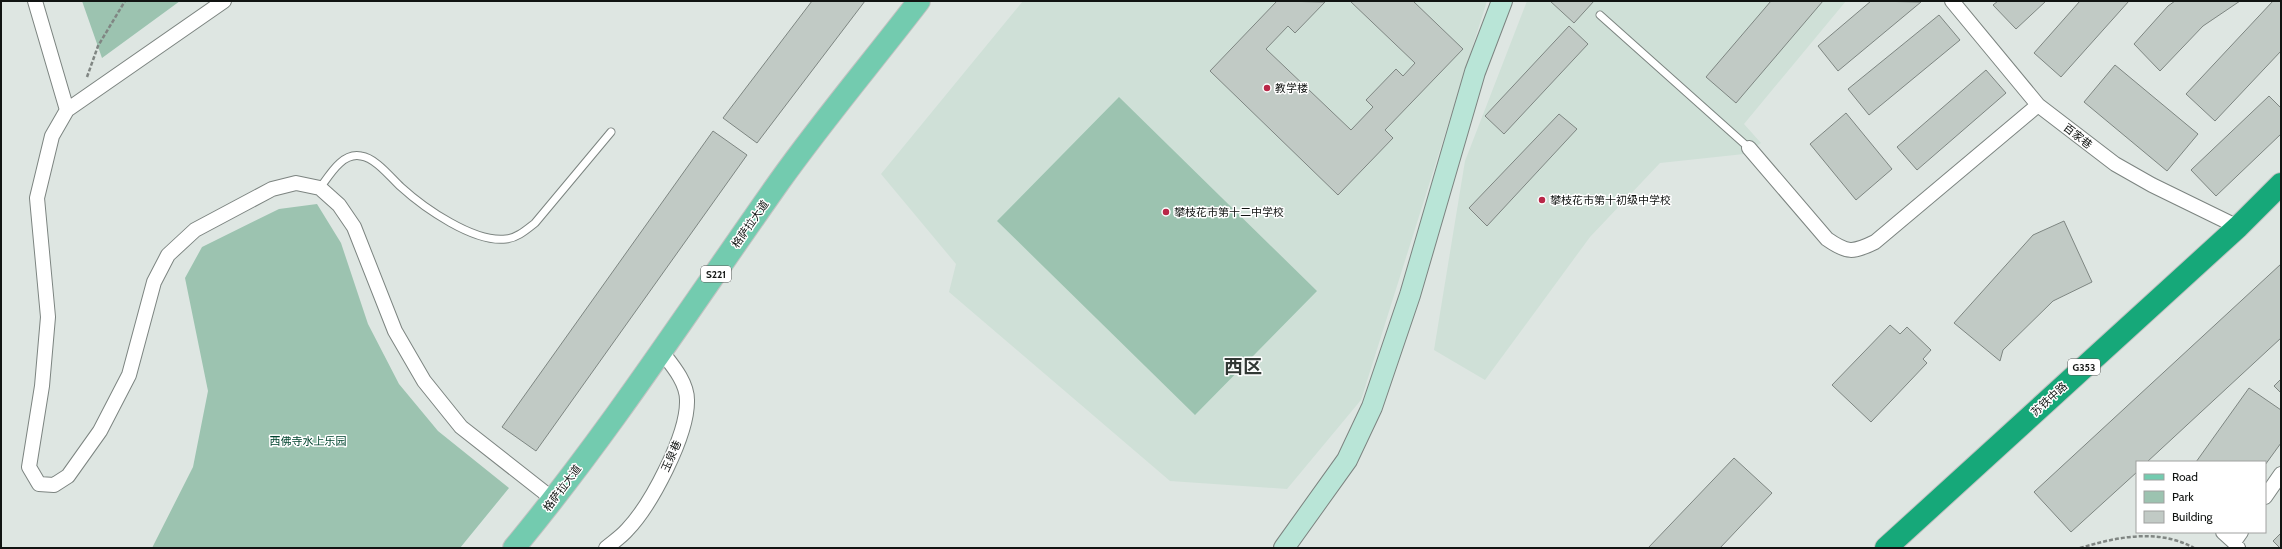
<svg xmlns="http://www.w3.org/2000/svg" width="2282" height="549" font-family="Cabin,'Noto Sans SC',sans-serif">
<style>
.built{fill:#cfe0d7}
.green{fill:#9cc3b0}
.building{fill:#c1cac5;stroke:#7e8682}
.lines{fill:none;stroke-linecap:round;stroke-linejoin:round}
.lane-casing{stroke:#7c8480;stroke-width:9}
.street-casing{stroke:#7c8480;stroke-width:16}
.secondary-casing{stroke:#7c8480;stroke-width:22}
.primary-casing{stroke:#c1c2c1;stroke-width:24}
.highway-casing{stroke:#c1c2c1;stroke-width:24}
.path{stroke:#808683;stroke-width:2.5;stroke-dasharray:4 2;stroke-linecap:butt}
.lane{stroke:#fff;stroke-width:7}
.street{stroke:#fff;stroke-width:14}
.secondary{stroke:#b9e5d7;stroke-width:20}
.primary{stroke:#73cbaf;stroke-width:22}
.highway{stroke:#16a879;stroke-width:22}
.poi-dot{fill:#b92748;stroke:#fff;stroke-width:1.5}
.labels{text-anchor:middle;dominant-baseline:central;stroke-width:3;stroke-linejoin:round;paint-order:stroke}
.shield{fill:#fff;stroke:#585a59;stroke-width:1}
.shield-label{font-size:10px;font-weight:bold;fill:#111412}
.poi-label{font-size:11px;fill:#111412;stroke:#fff;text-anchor:start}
.street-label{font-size:11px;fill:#111412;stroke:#fff}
.park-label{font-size:11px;fill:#00442e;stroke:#fff}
.town-label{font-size:19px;font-weight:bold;fill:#313834;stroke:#fff}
</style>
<rect width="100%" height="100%" fill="#dee6e2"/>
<path class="built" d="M1023,1H1487L1361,400L1287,489L1170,481L949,292L956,264L881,174Z
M1527,1H1846L1744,124L1761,143L1744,154L1660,163L1590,237L1485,380L1434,350L1465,161Z"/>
<path class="green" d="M82,1H180L102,58Z
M1119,97L1317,291L1195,415L997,221Z
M317,204L341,243L368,324L399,384L438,431L509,488L460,548H152L193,467L208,391L185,278L202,247L279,209Z"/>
<path class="building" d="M812,1H865L757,143L723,118Z
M1277,1L1325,2L1295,33L1288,26L1266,49L1351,130L1373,107L1366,100L1396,69L1403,76L1415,63L1350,1H1413L1463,49L1385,130L1393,138L1338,195L1210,71Z
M1550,1H1594L1574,23Z
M1771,1H1823L1736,103L1706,77Z
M1871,1L1921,2L1838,71L1818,46Z
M1998,1H2046L2016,29L1993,5Z
M2080,1H2129L2061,77L2034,53Z
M2175,1H2240L2203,26L2160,71L2134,44L2168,6Z
M2273,1H2281V51L2215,121L2186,94Z
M1939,15L1960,40L1869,115L1848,89Z
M1569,26L1588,44L1504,134L1485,116Z
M2115,65L2198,134L2167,171L2084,102Z
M1986,70L2006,93L1917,170L1897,147Z
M2269,96L2281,108V134L2216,196L2191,170Z
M1846,113L1892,169L1856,200L1810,144Z
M1559,114L1577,129L1487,226L1469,208Z
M713,131L747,155L536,451L502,427Z
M2064,221L2092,282L2053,301L2003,350L2000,361L1954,323L2033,235Z
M2281,264V338L2147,462H2137V472L2071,532L2034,492Z
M1890,325L1900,334L1907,327L1931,350L1923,359L1927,363L1871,422L1832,385Z
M2281,379V393L2274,386Z
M2249,388L2281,410V443L2265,465V462H2196Z
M1734,458L1772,493L1720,548H1648Z
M2281,533V548H2280L2273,541Z"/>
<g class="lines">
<defs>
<path id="lane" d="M1600,15L1749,148
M320,188C329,176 342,152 361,156C376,158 391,178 401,187C424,208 474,243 506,239C517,238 526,230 535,223L611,132"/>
<path id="street" d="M35,1L67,110
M224,1L67,110L52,136L37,198L48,317L42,386L29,467L39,484L54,485L68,476L100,431L129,375L154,282L168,255L195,230L272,189L296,183L320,188L339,205L354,227L395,331L424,381L461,427L554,500
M1952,1L2038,105L2115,164L2152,185L2238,227
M1749,148L1827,239C1847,253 1853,253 1875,242L2038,105
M2265,497L2281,474
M2223,532L2234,542
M606,548C613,542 621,537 627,530C651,505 688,435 687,400C687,382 672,365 662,352
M2238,548L2234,542L2241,532"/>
<path id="secondary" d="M1284,548L1347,460L1372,407L1410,295L1475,72L1502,1"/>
<path id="primary" d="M514,548C610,432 692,305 779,182C823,120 873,61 919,1"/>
<path id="highway" d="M1886,548L2238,227L2281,184"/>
</defs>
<use href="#lane" class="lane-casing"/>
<use href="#street" class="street-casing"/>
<use href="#secondary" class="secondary-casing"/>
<use href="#primary" class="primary-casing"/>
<use href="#highway" class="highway-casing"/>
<path class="path" d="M87,77L98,46L125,1
M2080,548C2117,537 2158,528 2194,548"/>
<use href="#lane" class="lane"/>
<use href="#street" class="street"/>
<use href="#secondary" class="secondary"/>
<use href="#primary" class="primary"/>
<use href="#highway" class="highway"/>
</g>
<g class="poi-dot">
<circle cx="1267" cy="88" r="4"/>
<circle cx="1542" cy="200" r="4"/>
<circle cx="1166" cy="212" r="4"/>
</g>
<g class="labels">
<g class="shield">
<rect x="701" y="266" width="30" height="16" rx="3"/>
<rect x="2068" y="359" width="32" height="16" rx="3"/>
</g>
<g class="shield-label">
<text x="716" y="274">S221</text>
<text x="2084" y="367">G353</text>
</g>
<g class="poi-label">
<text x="1275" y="88">教学楼</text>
<text x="1550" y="200">攀枝花市第十初级中学校</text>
<text x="1174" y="212">攀枝花市第十二中学校</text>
</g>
<g class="street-label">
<text transform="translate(2078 136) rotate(38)">百家巷</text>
<text transform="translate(750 224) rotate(-55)">格萨拉大道</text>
<text transform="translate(2049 399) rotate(-42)">苏铁中路</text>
<text transform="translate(671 456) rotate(-66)">玉泉巷</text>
<text transform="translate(562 488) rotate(-53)">格萨拉大道</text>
</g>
<g class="park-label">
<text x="308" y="441">西佛寺水上乐园</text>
</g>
<g class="town-label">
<text x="1243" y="366">西区</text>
</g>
</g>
<rect width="2282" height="549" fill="none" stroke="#111412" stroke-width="4"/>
<rect x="2136" y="461" width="130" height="72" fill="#ffffff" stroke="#a0a1a0"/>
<rect x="2144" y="474" width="20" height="6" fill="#73cbaf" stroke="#a0a1a0"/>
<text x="2172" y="481" font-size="12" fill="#111412">Road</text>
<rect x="2144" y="491" width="20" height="12" fill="#9cc3b0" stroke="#a0a1a0"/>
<text x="2172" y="501" font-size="12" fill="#111412">Park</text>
<rect x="2144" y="511" width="20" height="12" fill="#c1cac5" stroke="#a0a1a0"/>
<text x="2172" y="521" font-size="12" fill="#111412">Building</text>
</svg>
